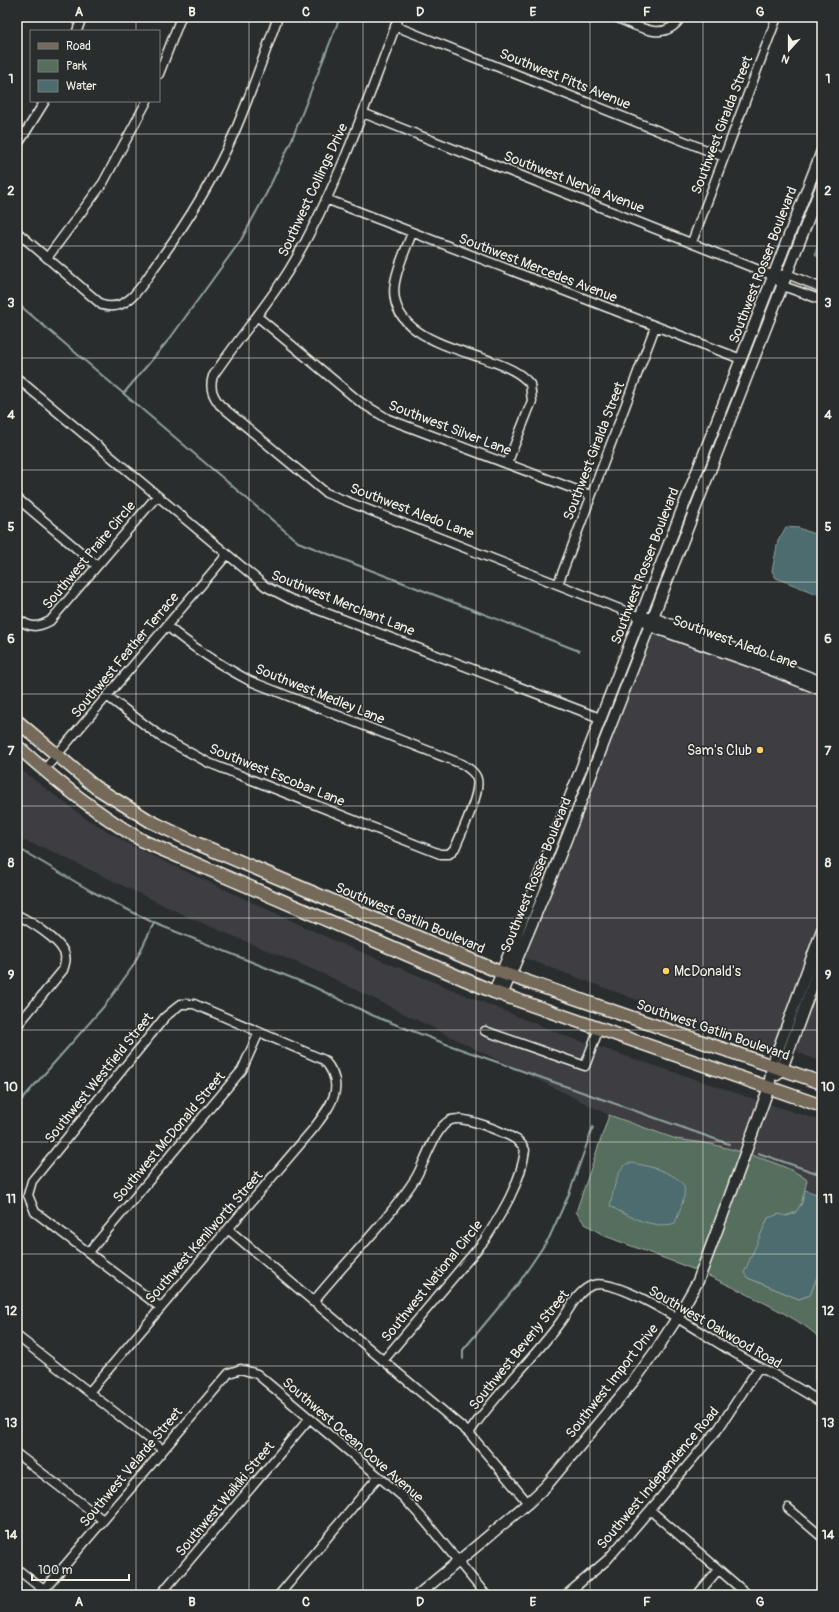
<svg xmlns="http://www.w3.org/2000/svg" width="839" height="1612" font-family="Pangolin,sans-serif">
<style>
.built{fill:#3d3e43}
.green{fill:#556e5d;stroke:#a4b0a2}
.water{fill:#4d6c6f;stroke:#90a19f}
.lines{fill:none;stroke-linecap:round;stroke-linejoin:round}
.stream{stroke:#90a19f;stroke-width:2}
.minor-casing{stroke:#f4f1e8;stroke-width:11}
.tertiary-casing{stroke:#f4f1e8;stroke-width:13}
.primary-casing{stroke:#f4f1e8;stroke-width:15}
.minor{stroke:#2a2d2e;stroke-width:8}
.tertiary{stroke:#2a2d2e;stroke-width:10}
.primary{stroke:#746a5a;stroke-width:12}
.grid{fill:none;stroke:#f4f1e8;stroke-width:1;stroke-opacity:0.55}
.poi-dot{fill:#ffd166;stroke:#2a2d2e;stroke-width:1.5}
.labels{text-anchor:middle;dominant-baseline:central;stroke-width:3;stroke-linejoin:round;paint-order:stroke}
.street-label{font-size:14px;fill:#f4f1e8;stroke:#2a2d2e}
.poi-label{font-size:14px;fill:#f4f1e8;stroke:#2a2d2e;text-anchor:end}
.neatline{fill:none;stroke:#f4f1e8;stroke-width:1.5}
.grid-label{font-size:13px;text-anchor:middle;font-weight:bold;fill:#f4f1e8}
</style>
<rect width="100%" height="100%" fill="#2a2d2e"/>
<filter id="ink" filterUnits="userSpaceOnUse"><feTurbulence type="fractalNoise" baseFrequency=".025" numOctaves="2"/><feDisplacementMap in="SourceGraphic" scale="8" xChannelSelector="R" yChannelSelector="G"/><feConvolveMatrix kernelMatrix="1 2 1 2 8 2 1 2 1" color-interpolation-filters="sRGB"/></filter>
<g filter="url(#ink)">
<path class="built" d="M641,623L645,627L548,878L543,875Z
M651,630L748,665L822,694V920L775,1047L766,1048L522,957Z
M17,767L85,818L136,848L337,942L565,1036L589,1044L583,1061L484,1027L481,1034L584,1069L596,1046L760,1101L742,1152L711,1144L676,1139L609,1115L326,975L188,917L47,849L17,838Z
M822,969V1062L799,1053L794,1046Z
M766,1103L822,1121V1194L820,1195L813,1196V1194L805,1190L807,1180L748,1154Z"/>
<path class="green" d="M609,1115L676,1139L711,1144L742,1152L698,1271L605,1236L585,1224L576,1212Z
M748,1154C768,1161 791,1167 807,1180C800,1212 801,1215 768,1218L748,1278L799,1299L810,1295L822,1264V1395C804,1375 826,1356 819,1339C813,1324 723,1282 704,1274Z
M822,1194V1228L817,1217L820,1195Z"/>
<path class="water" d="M822,229V262L815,254Z
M786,527L799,528L822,537V596L776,578L772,571L778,541Z
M628,1163C640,1163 680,1173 684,1187C687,1194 678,1215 675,1223C655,1230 627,1216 610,1206C613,1193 616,1170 628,1163Z
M805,1190L820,1195L817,1210L818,1222L822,1228V1264L810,1295L799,1299L748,1278L744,1273L768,1218L779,1214L787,1216L795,1213L802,1203Z"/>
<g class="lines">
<path class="stream" d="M17,303L298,542L579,651
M124,393L171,337L241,240L266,194L290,144L340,17
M17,850L23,851L91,891L154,923L312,986L374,1016L446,1044L729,1144
M17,1105L106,1004L133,966L154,923
M758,1153L822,1175
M463,1359V1350L518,1284L549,1238L569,1194L593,1127"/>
<defs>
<path id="minor" d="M399,17C366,103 337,191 289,270C266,307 237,340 213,376C209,388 213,396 220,405L326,493L640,617
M615,17C637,26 665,44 681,17
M395,26L724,157
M77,31L82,17
M159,74L181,17
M363,113L774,276L783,286L822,300
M17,146L45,101
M326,199L741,359
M17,232L102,305C129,313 143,283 156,265C187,223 214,179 235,131C251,94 264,55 278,17
M412,233C406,249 398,265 395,282C386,334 452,347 488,360C504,366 519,371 530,384L532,401L507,464
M692,242L777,17
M47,258L103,183L147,101
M781,275L787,274L822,288
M258,317L360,402L388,419L590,495
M17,378L265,586L290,599L600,718
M17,498L97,566
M558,584L655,327
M17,618C29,628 37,628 50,621L157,496
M107,696L161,737L209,763L440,854H449L455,848C461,833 481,794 477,779C475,772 468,768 462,764L250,681C220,665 193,648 167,626
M44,770L226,556
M17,915C30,921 58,939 64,952C67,958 65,964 63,970L17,1026
M485,1031L585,1066L599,1028
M229,1230L469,1433L528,1503
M89,1252L242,1070L259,1032
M313,1302C346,1261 386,1223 415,1179C424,1165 435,1126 451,1120C465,1115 505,1133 517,1140C521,1143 523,1146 525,1150C521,1183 502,1213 484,1241L383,1361
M17,1336L163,1450
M90,1391L314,1128C331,1105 347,1086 324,1060L194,1004H181L165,1017L32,1181L28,1195L35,1212L160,1307
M469,1433C496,1393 533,1360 561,1321C569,1310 579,1289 593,1285C621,1277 706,1337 733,1352C762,1369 794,1384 822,1403
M17,1454L103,1520
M788,1508L822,1537
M650,1510L748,1595
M17,1569L50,1595
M44,1590L229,1373L241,1369L257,1374L403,1497L425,1521L486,1595
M160,1595L309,1419
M279,1595L378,1477
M566,1595L607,1560L650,1510L719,1428L759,1367
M697,1595L718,1570
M818,1595L822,1590"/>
<path id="tertiary" d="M646,618H653L822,682
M644,621L650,626L749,661L822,690
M494,992L822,151
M502,995L553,873L822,184
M777,1075L782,1069L822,959
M418,1595L528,1503L546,1486L636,1378L657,1349L677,1318L698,1281L728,1201L769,1087L772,1066L822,930"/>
<path id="primary" d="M17,721L95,787L150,821L196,843L502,973L822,1083
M17,746C57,782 98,815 145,842L494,992L822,1106"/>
</defs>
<use href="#minor" class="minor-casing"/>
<use href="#tertiary" class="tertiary-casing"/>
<use href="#primary" class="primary-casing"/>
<use href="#minor" class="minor"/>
<use href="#tertiary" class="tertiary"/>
<use href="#primary" class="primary"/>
</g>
</g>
<path class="grid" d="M136,17V31M249,17V1595M363,17V1595M476,17V1595M590,17V1595M703,17V1595M136,101V1595M17,134H822M17,246H822M17,358H822M17,470H822M17,582H822M17,694H822M17,806H822M17,918H822M17,1030H822M17,1142H822M17,1254H822M17,1366H822M17,1478H822"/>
<g class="poi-dot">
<circle cx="760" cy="750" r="4"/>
<circle cx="666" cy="971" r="4"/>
</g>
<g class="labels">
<g class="street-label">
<text transform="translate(565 79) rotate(22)">Southwest Pitts Avenue</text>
<text transform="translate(722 125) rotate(-69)">Southwest Giralda Street</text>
<text transform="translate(574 182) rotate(21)">Southwest Nervia Avenue</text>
<text transform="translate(313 190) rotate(-65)">Southwest Collings Drive</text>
<text transform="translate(763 265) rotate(-69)">Southwest Rosser Boulevard</text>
<text transform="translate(538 268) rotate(21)">Southwest Mercedes Avenue</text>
<text transform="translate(450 428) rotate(21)">Southwest Silver Lane</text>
<text transform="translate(594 451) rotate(-69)">Southwest Giralda Street</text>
<text transform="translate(412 511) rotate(21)">Southwest Aledo Lane</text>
<text transform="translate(89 555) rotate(-50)">Southwest Praire Circle</text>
<text transform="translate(645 566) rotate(-69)">Southwest Rosser Boulevard</text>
<text transform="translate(343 603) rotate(22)">Southwest Merchant Lane</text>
<text transform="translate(735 642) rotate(20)">Southwest Aledo Lane</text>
<text transform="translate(125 655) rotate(-50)">Southwest Feather Terrace</text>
<text transform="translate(320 694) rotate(22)">Southwest Medley Lane</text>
<text transform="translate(277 775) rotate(22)">Southwest Escobar Lane</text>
<text transform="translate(536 875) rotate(-68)">Southwest Rosser Boulevard</text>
<text transform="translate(410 918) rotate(23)">Southwest Gatlin Boulevard</text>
<text transform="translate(713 1030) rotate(19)">Southwest Gatlin Boulevard</text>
<text transform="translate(99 1078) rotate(-51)">Southwest Westfield Street</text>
<text transform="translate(169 1137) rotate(-50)">Southwest McDonald Street</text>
<text transform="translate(204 1237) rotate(-49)">Southwest Kenilworth Street</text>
<text transform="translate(432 1281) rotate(-51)">Southwest National Circle</text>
<text transform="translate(715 1327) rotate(30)">Southwest Oakwood Road</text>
<text transform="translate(519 1350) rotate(-51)">Southwest Beverly Street</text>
<text transform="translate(612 1381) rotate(-52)">Southwest Import Drive</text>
<text transform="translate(353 1440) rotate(41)">Southwest Ocean Cove Avenue</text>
<text transform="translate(131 1467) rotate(-50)">Southwest Velarde Street</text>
<text transform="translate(658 1478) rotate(-50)">Southwest Independence Road</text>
<text transform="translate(225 1499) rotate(-50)">Southwest Waikiki Street</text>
</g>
<g class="poi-label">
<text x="752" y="750">Sam's Club</text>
<text x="674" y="971" text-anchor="start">McDonald's</text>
</g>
</g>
<rect width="839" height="1612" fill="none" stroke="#2a2d2e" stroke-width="44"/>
<rect x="30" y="30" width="130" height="72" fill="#2a2d2e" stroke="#7b7b78"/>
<rect x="38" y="43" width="20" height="6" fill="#746a5a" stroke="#7b7b78"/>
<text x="66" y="50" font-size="12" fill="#f4f1e8">Road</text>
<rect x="38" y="60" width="20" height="12" fill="#556e5d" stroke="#7b7b78"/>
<text x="66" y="70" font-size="12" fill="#f4f1e8">Park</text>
<rect x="38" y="80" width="20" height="12" fill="#4d6c6f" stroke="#7b7b78"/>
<text x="66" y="90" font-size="12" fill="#f4f1e8">Water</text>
<g transform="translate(789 50) rotate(201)" stroke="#2a2d2e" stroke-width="3" paint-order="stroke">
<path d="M0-3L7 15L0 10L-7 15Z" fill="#f4f1e8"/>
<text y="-6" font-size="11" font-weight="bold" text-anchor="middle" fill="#f4f1e8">N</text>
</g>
<path d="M32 1574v6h97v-6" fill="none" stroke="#f4f1e8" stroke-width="2"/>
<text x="38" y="1574" font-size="12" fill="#f4f1e8" stroke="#2a2d2e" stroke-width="3" paint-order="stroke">100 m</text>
<rect x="22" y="22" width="795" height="1568" class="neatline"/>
<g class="grid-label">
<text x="79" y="16">A</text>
<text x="192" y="16">B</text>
<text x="306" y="16">C</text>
<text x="420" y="16">D</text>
<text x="533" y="16">E</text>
<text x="647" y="16">F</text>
<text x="760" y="16">G</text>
<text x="11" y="83">1</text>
<text x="828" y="83">1</text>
<text x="11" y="195">2</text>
<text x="828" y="195">2</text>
<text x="11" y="307">3</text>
<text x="828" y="307">3</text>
<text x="11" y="419">4</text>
<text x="828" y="419">4</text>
<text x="11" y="531">5</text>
<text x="828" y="531">5</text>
<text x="11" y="643">6</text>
<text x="828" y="643">6</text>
<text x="11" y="755">7</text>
<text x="828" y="755">7</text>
<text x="11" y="867">8</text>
<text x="828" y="867">8</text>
<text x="11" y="979">9</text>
<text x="828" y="979">9</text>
<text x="11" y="1091">10</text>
<text x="828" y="1091">10</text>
<text x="11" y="1203">11</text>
<text x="828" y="1203">11</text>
<text x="11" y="1315">12</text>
<text x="828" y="1315">12</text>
<text x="11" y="1427">13</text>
<text x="828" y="1427">13</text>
<text x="11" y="1539">14</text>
<text x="828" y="1539">14</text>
<text x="79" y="1606">A</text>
<text x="192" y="1606">B</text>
<text x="306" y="1606">C</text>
<text x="420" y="1606">D</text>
<text x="533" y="1606">E</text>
<text x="647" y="1606">F</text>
<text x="760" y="1606">G</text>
</g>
</svg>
